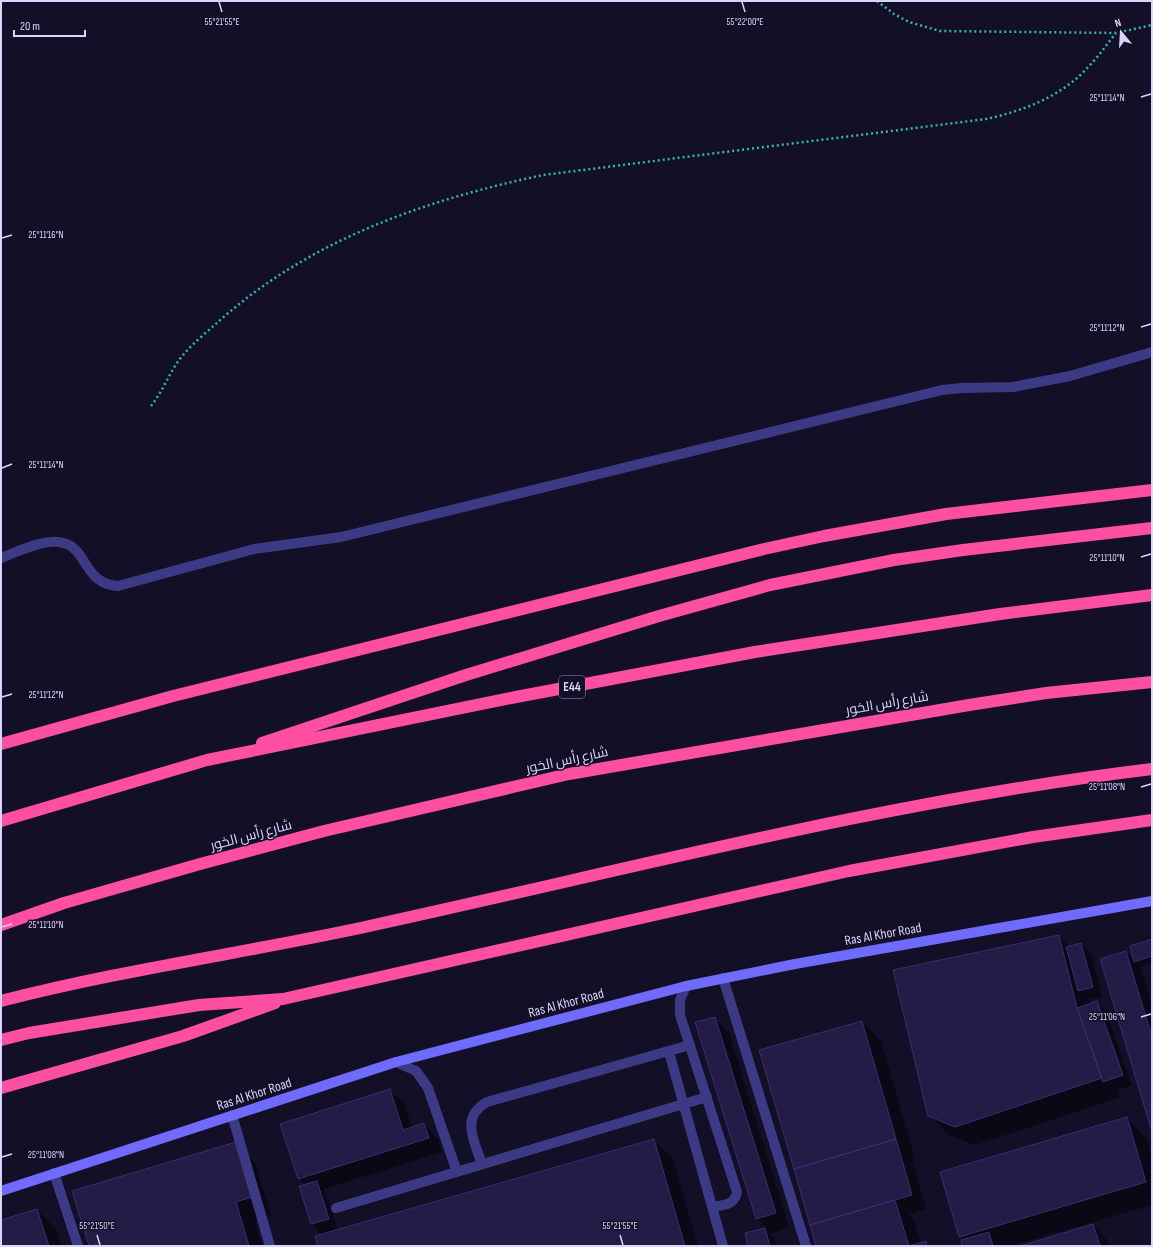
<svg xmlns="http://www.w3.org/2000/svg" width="1153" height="1247" font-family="'Sofia Sans Condensed',Cairo,sans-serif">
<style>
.shadow{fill:#0007}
.building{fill:#241b47;stroke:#3b2d73}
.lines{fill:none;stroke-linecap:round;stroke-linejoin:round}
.path{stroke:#2fb8b0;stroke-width:2.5;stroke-dasharray:2 3;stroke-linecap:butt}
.lane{stroke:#3d3a85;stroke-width:10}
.secondary{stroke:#6f6bff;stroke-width:10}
.highway{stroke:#ff4fa3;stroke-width:12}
.ticks{fill:none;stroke:#d9d4ff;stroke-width:1.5}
.labels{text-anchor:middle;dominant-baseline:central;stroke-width:3;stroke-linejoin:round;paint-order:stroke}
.shield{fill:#130f26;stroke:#9e99be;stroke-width:1}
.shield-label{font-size:13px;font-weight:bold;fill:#d9d4ff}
.street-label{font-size:14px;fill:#d9d4ff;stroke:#130f26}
.ticks-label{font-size:10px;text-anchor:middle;fill:#d9d4ff;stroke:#130f26;stroke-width:3;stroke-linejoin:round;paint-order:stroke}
</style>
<rect width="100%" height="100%" fill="#130f26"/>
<path class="shadow" d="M1059,936L1070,947L1081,944L1091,954L1102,996L1089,1000L1090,1004L1097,1002L1106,1012L1132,1085L1118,1090L1121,1097L975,1145L949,1135L929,1115Z
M1152,940V962L1140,966L1152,1005V1128L1126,952L1135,961Z
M714,1018L729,1033L789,1227L769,1234L774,1238L776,1246H749L746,1234L766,1228L757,1218Z
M862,1022L881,1041L915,1158L912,1159L926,1209L909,1214L914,1220L921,1243L925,1242L929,1246H817Z
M390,1090L405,1105L412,1128L424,1124L438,1139L442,1152L324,1189L338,1230L654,1140L673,1159L698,1246H319L322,1235L311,1224L306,1185L299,1178Z
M1127,1118L1146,1138L1152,1158V1205L1010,1246H963L964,1240L960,1236Z
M236,1144L255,1163L271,1216L255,1221L262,1246H90L74,1192Z
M37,1210L56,1229L61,1246H1V1221Z
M1093,1225L1107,1240L1109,1246H1024Z"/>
<path class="building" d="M1059,935L1077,1008L1102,1078L955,1127L928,1116L893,970Z
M1152,939V956L1134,962L1130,946Z
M1081,943L1093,987L1078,991L1066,947Z
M1126,951L1152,1037V1132L1100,959Z
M1097,1001L1123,1075L1103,1082L1077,1008Z
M715,1017L776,1213L756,1219L695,1022Z
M862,1021L896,1139L794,1169L759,1050Z
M390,1089L403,1130L424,1123L429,1138L298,1179L280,1124Z
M1127,1117L1146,1182L959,1237L940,1172Z
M654,1139L685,1246H318L315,1236Z
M896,1139L912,1195L810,1225L794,1169Z
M236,1142L252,1197L236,1202L249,1246H103L102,1243L89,1246L72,1191Z
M317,1181L329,1219L311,1224L299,1186Z
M895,1200L909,1246L926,1241L927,1246H816L810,1225Z
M37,1209L49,1246H1V1220Z
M1093,1224L1100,1246H1021Z
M765,1228L770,1246H748L745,1233Z
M989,1232L993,1246H962L961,1240Z"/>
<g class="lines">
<path class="path" d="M877,1L894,14L909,22L940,31L1116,33L1152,25
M151,406C164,390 170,370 183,355C193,343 207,332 218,322C309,240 425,200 543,175L986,119C1023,111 1063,96 1089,66C1099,56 1107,44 1116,33"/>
<path class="lane" d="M1,558C16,552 35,543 51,542C90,539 79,584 118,586L254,549L341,537L942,390L962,388L1013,387L1070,376L1152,352
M723,978L806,1246
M686,986L680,1000V1015L737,1192C735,1205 723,1205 712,1207
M669,1052L723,1246
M396,1062L416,1071L428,1088L457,1172
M232,1115L270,1246
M482,1164C474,1141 460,1117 487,1102L690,1045
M54,1173L78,1246
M336,1208L707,1097"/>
<path class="secondary" d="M1,1191L396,1062L686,986L795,964L1152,901"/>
<path class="highway" d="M262,743L466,675L659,616L770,585L894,560L963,550L1152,528
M1,744L173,696L764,549L824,536L946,514L1152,490
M1,821L207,760L516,697L755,652L1000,614L1152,595
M1,925L64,903L200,864L324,831L569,774L969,705L1046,693L1152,682
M1,1001C121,970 244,953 365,927C627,870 886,801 1152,769
M1,1040L29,1033L199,1005L283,999L849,871L1033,837L1152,820
M1,1088L183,1036L275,1003"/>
</g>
<path class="ticks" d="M219,2L222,12M742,2L745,12M1141,97L1151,94M2,238L12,235M1141,327L1151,324M2,468L12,464M1141,557L1151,554M2,697L12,694M1141,787L1151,784M2,927L12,924M1141,1017L1151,1014M2,1157L12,1154M97,1235L100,1245M620,1235L623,1245"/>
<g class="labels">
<rect class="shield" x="559" y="676" width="26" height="22" rx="3"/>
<g class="shield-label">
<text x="572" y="687">E44</text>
</g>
<g class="street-label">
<text transform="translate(887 703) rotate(-10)">شارع رأس الخور</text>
<text transform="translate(567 760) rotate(-12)">شارع رأس الخور</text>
<text transform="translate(251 835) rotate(-15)">شارع رأس الخور</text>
<text transform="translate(883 934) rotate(-10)">Ras Al Khor Road</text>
<text transform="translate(566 1003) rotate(-15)">Ras Al Khor Road</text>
<text transform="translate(254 1094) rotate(-18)">Ras Al Khor Road</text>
</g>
</g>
<g class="ticks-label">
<text x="222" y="25">55°21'55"E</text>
<text x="745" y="25">55°22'00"E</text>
<text x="1107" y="101">25°11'14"N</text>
<text x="46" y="238">25°11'16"N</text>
<text x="1107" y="331">25°11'12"N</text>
<text x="46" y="468">25°11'14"N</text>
<text x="1107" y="561">25°11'10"N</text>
<text x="46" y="698">25°11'12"N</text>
<text x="1107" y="790">25°11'08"N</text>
<text x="46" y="928">25°11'10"N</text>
<text x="1107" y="1020">25°11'06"N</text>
<text x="46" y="1158">25°11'08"N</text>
<text x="97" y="1229">55°21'50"E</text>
<text x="620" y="1229">55°21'55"E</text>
</g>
<rect width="1153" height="1247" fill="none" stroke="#d9d4ff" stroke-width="4"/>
<g transform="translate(1121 32) rotate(342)" stroke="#130f26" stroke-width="3" paint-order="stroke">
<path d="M0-3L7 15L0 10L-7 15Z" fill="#d9d4ff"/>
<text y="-6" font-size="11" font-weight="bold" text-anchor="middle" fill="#d9d4ff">N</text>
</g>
<path d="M14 30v6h71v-6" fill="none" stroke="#d9d4ff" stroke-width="2"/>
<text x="20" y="30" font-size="12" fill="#d9d4ff" stroke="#130f26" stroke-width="3" paint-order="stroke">20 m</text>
</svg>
